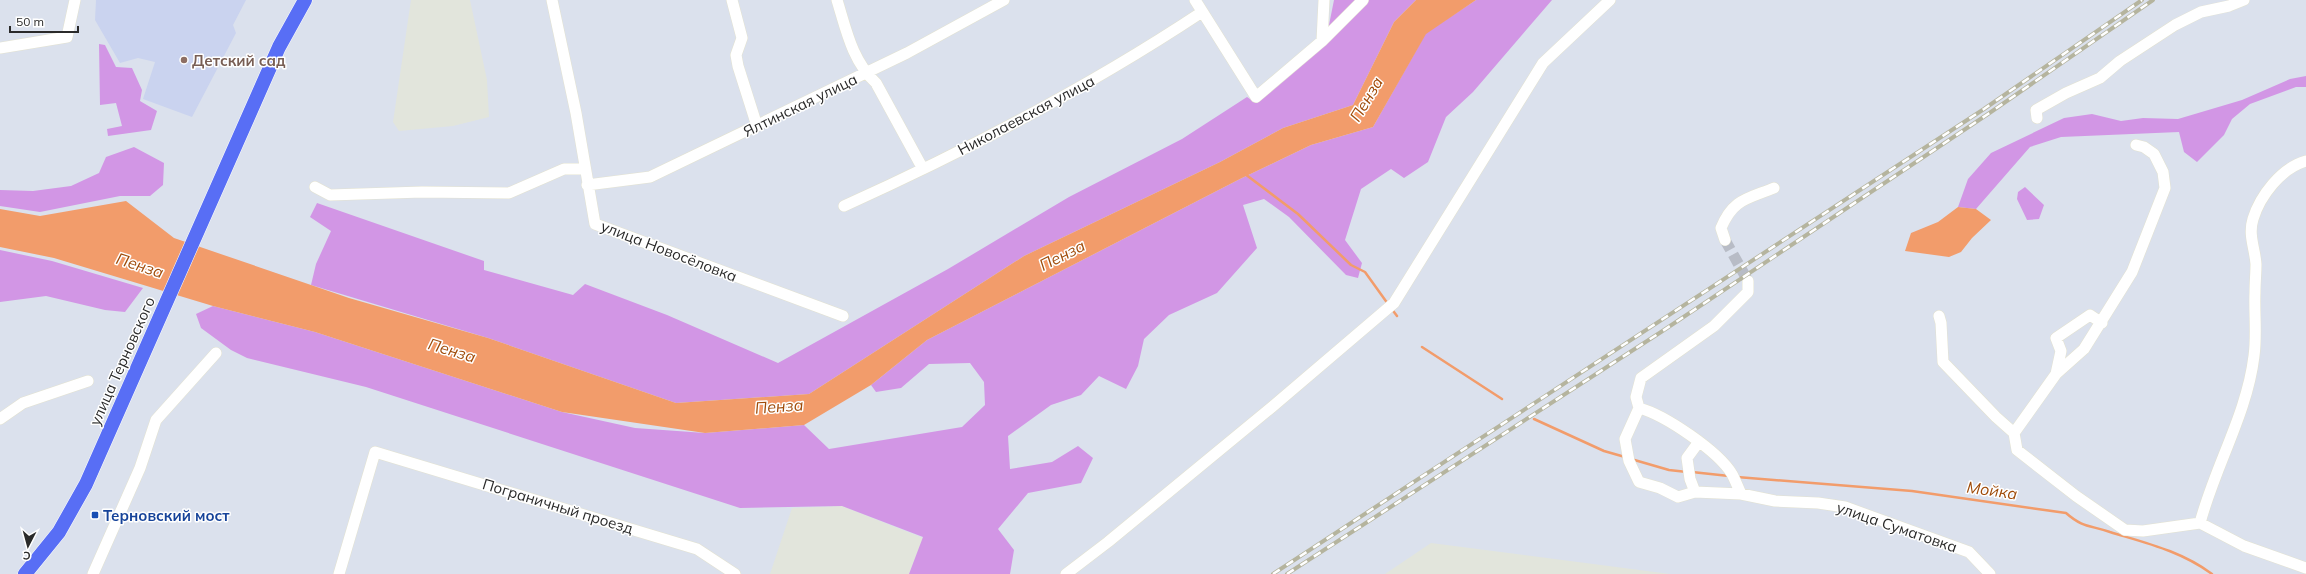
<svg xmlns="http://www.w3.org/2000/svg" width="2306" height="574" font-family="Mulish,sans-serif">
<style>
.industrial{fill:#e2e5dc}
.education{fill:#cad3ef}
.green{fill:#d296e5}
.water{fill:#f29c6b}
.lines{fill:none;stroke-linecap:round;stroke-linejoin:round}
.stream{stroke:#f29c6b;stroke-width:2.5}
.minor-tunnel{stroke:#b8bcc6;stroke-width:11;stroke-dasharray:11 5.5;stroke-linecap:butt}
.minor-casing{stroke:#e3e2d1;stroke-width:12}
.major-casing{stroke:#fff;stroke-width:15}
.minor{stroke:#fff;stroke-width:11}
.major{stroke:#586ef5;stroke-width:14}
.rail-casing{stroke:#b5b49e;stroke-width:4}
.rail{stroke:#fff;stroke-width:2.5;stroke-dasharray:8;stroke-linecap:butt}
.education-dot{fill:#8d6e63;stroke:#fff;stroke-width:1.5}
.transit-dot{fill:#1a4fb4;stroke:#fff;stroke-width:1.5}
.labels{text-anchor:middle;dominant-baseline:central;stroke-width:3;stroke-linejoin:round;paint-order:stroke}
.education-label{font-size:15px;font-weight:bold;fill:#785e54;stroke:#fff;text-anchor:start}
.street-label{font-size:15px;fill:#2a2a2a;stroke:#fff}
.transit-label{font-size:15px;font-weight:bold;fill:#164399;stroke:#fff;text-anchor:start}
.water-label{font-size:16px;font-style:italic;fill:#9f4b09;stroke:#fff}
</style>
<rect width="100%" height="100%" fill="#dbe1ed"/>
<path class="industrial" d="M411,0H470L487,80L489,117L453,126L399,131L393,122Z
M842,506L923,538L909,574H770L792,508Z
M1431,543L1670,574H1385Z"/>
<path class="education" d="M96,0H246L233,25L236,33L192,117L143,99L155,62L138,58L120,63L95,20Z"/>
<path class="green" d="M1334,0H1416L1394,22L1353,105L1283,128L1220,162L1024,256L809,394L676,403L488,338L311,285L316,264L331,231L310,217L317,203L484,261V270L573,295L585,284L667,315L778,363L948,269L1069,197L1182,139L1247,97L1256,103L1325,45Z
M1476,0H1552L1473,92L1446,117L1428,162L1404,178L1391,169L1361,189L1345,240L1362,263L1358,278L1346,275L1289,217L1264,199L1243,205L1257,248L1217,293L1169,315L1144,339L1138,366L1126,389L1099,376L1081,395L1051,405L1008,436L1010,469L1052,462L1078,446L1093,458L1081,483L1028,493L998,529L1014,550L1010,574H909L923,537L842,506L740,508L366,387L247,358L231,350L201,328L196,314L213,306L315,332L562,412L635,428L705,433L804,425L829,449L962,427L985,405L984,382L970,363L929,364L901,388L876,392L871,385L927,340L1240,179L1311,145L1373,127L1426,33Z
M99,44L105,45L116,67L132,68L142,90L140,101L157,111L151,130L108,136L107,129L122,126L116,103L100,105Z
M2306,76V87H2296L2250,104L2232,119L2224,135L2197,162L2184,152L2179,132L2061,137L2030,147L1976,209L1958,207L1968,179L1991,153L2064,118L2092,114L2121,121L2143,118L2178,119L2242,100L2290,79Z
M134,147L164,163L163,185L150,196H120L40,212L0,206V190L33,191L71,186L99,173L106,157Z
M2025,187L2044,205L2039,219L2027,220L2017,199L2018,192Z
M0,250L52,261L143,288L125,312L105,310L46,296L0,302Z"/>
<path class="water" d="M1416,0H1476L1426,34L1373,127L1311,145L1240,179L927,340L871,385L804,425L705,433L562,412L315,332L213,306L54,258L0,247V209L40,216L126,201L174,238L349,298L488,338L676,403L809,394L1024,256L1220,162L1283,128L1353,105L1394,22Z
M1958,207L1976,209L1991,220L1972,238L1961,252L1949,257L1905,251L1911,233L1938,222Z"/>
<g class="lines">
<path class="stream" d="M1245,174L1298,214L1351,265L1365,272L1388,304
M1391,308L1397,316
M1422,347L1502,399
M1534,419L1604,451L1625,457
M1631,459L1669,470L1687,472
M1692,472L1729,476
M1737,477L1912,491L2066,513C2083,528 2090,525 2110,532C2146,543 2181,551 2212,574"/>
<path class="minor-tunnel" d="M1725,240L1748,281"/>
<defs>
<path id="minor" d="M552,0L576,113L595,224L843,316
M732,0L742,38L736,55L738,66L757,126
M837,0C846,29 852,61 876,83L923,169
M1195,0L1256,97L1322,41L1363,0
M1322,41L1324,0
M0,48L67,37L75,0
M2037,118L2036,110L2066,93L2100,78L2120,61L2175,25L2201,12L2229,6L2244,0
M587,185L650,177L907,53L1004,0
M315,187L330,195L422,192L509,193L564,169H584
M844,206C968,150 1089,87 1202,12
M1725,240L1721,228C1733,199 1747,199 1774,188
M1939,316L1941,323L1943,362L1996,417L2014,433
M2056,374L2061,351L2056,338L2090,315L2102,323
M1639,408C1665,415 1718,451 1732,474C1735,480 1738,487 1741,494L1775,501L1818,503L1845,507L1969,552L1990,574
M0,419L23,403L88,381
M2014,433L2056,374L2084,349L2132,272L2165,188L2163,172L2154,154L2144,147L2136,145
M2014,433L2017,450L2076,496L2125,530L2143,531L2200,523L2244,546L2306,568
M1695,492L1690,479L1687,458L1698,443
M1741,494L1695,492L1678,497L1660,488L1639,482L1629,461L1625,439L1639,408L1636,397L1641,378L1714,326L1748,292V281
M2200,523C2215,466 2247,414 2254,356C2257,334 2254,313 2255,292C2255,283 2256,273 2256,264C2255,249 2248,235 2253,219C2260,196 2281,168 2306,161
M93,574L140,468L156,420L216,353
M339,574L375,452L697,549L735,574
M1066,574L1108,542L1272,407L1394,303L1543,63L1610,0"/>
<path id="major" d="M25,574L59,532L86,484L279,47L305,0"/>
</defs>
<use href="#minor" class="minor-casing"/>
<use href="#major" class="major-casing"/>
<use href="#minor" class="minor"/>
<use href="#major" class="major"/>
<defs>
<path id="rail" d="M1273,574L1984,109L2142,0
M1287,574L1661,332L1988,114L2153,0"/>
</defs>
<use href="#rail" class="rail-casing"/>
<use href="#rail" class="rail"/>
</g>
<circle class="education-dot" cx="184" cy="60" r="4"/>
<rect class="transit-dot" x="91" y="511" width="8" height="8" rx="2"/>
<g class="labels">
<g class="education-label">
<text x="192" y="60">Детский сад</text>
</g>
<g class="street-label">
<text transform="translate(800 105) rotate(-26)">Ялтинская улица</text>
<text transform="translate(1026 115) rotate(-28)">Николаевская улица</text>
<text transform="translate(669 251) rotate(21)">улица Новосёловка</text>
<text transform="translate(122 361) rotate(-66)">улица Терновского</text>
<text transform="translate(558 506) rotate(17)">Пограничный проезд</text>
<text transform="translate(1897 527) rotate(19)">улица Суматовка</text>
</g>
<g class="transit-label">
<text x="103" y="515">Терновский мост</text>
</g>
<g class="water-label">
<text transform="translate(1366 99) rotate(-59)">Пенза</text>
<text transform="translate(1062 255) rotate(-27)">Пенза</text>
<text transform="translate(140 265) rotate(18)">Пенза</text>
<text transform="translate(452 350) rotate(17)">Пенза</text>
<text transform="translate(779 406) rotate(-4)">Пенза</text>
<text transform="translate(1992 490) rotate(8)">Мойка</text>
</g>
</g>
<g transform="translate(28 546) rotate(186)" stroke="#ffffff" stroke-width="3" paint-order="stroke">
<path d="M0-3L7 15L0 10L-7 15Z" fill="#2a2a2a"/>
<text y="-6" font-size="11" font-weight="bold" text-anchor="middle" fill="#2a2a2a">С</text>
</g>
<path d="M10 26v6h68v-6" fill="none" stroke="#2a2a2a" stroke-width="2"/>
<text x="16" y="26" font-size="12" fill="#2a2a2a" stroke="#ffffff" stroke-width="3" paint-order="stroke">50 m</text>
</svg>
